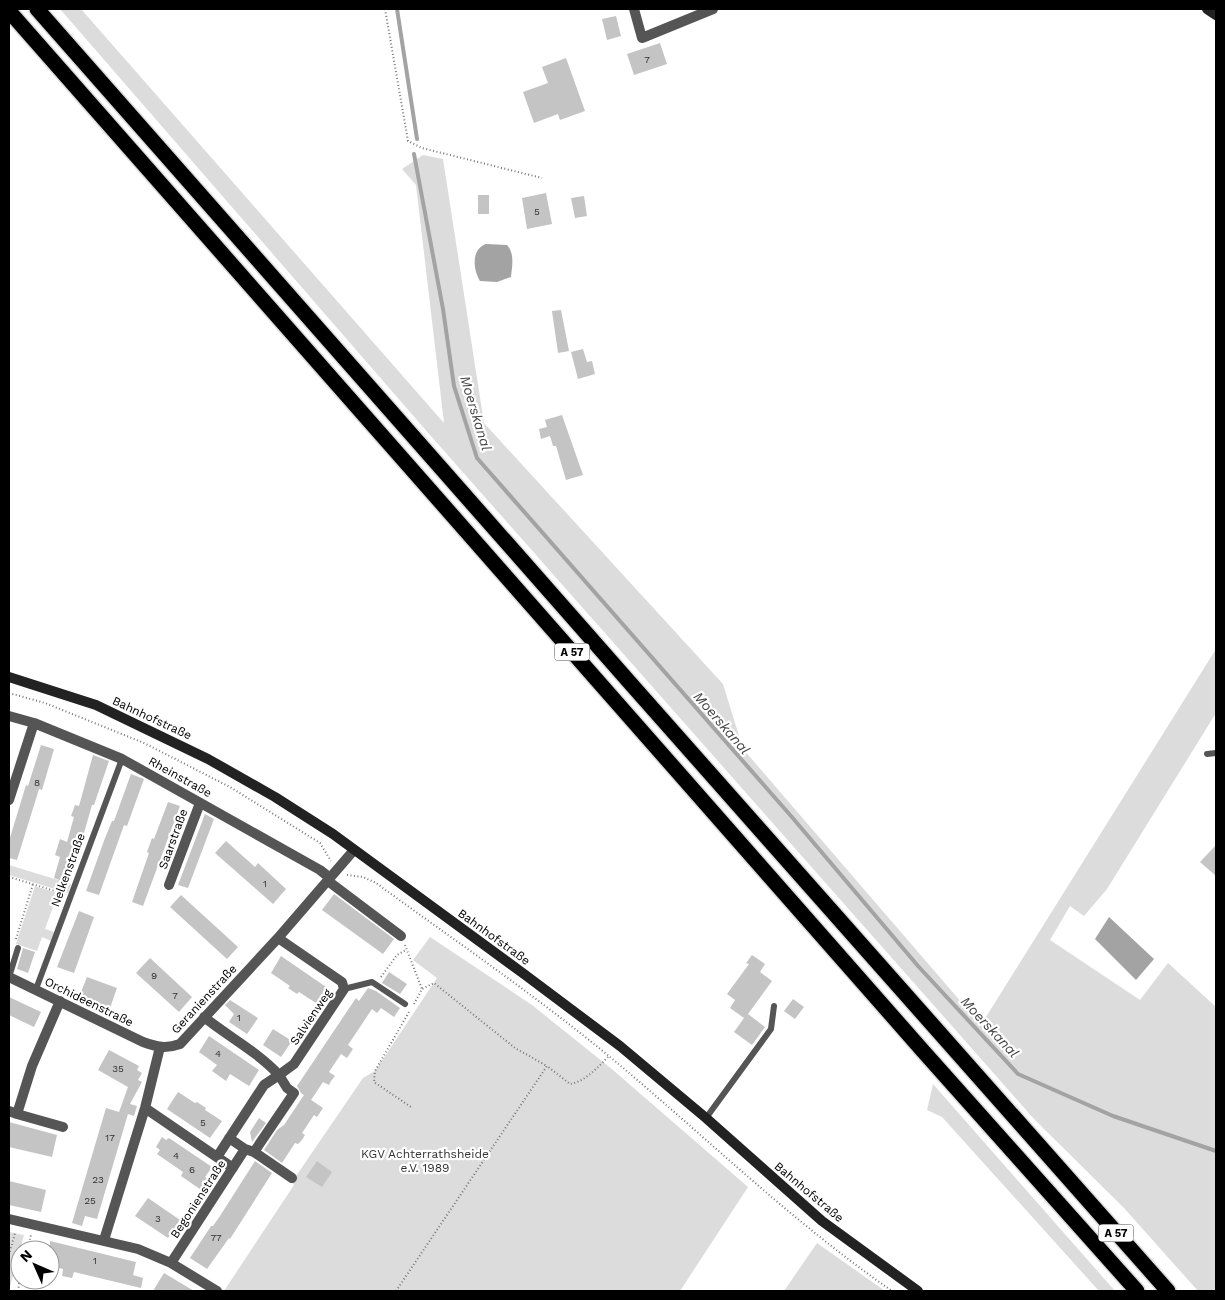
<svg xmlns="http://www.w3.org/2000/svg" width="1225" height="1300" font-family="'Work Sans',sans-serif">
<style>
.green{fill:#dcdcdc}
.water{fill:#a3a3a3}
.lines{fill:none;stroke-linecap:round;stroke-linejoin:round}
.stream{stroke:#a3a3a3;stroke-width:4}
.building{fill:#c4c4c4}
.highway-casing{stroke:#dbdbdb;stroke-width:18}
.path{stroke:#777;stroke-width:2;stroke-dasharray:1 2.5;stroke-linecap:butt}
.lane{stroke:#555;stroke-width:6}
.street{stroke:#555;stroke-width:10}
.secondary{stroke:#222;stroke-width:10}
.highway{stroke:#000;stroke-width:15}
.labels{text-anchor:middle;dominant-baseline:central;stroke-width:4.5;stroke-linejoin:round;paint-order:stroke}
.number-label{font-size:10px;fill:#313131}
.shield{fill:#fff;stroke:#4c4c4c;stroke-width:1}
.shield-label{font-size:11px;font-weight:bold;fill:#000}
.street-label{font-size:12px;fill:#000;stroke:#fff}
.park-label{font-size:12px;fill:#333;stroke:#fff}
.water-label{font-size:14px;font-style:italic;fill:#444;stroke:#fff}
</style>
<rect width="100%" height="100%" fill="#fff"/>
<path class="green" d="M60,9H81L444,423L416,185L402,169L423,155L443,159L484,423L723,684L743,749L981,1025L1216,649V713L1107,889L1084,916L1070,906L1050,940L1140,1000L1168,963L1216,1007V1291H1198L1124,1208L1035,1120L430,435Z
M9,865L71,884L68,893L9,875Z
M35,886L58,893L45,929L54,932L51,941L42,937L37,951L16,944Z
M430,937L532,1005L613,1070L748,1187L680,1291H224L294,1185L292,1182L363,1078L375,1071L437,978L413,960Z
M933,1084L1115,1291H1099L942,1117L927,1110Z
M9,1232L24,1235L9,1290Z
M817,1243L885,1291H784Z"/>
<path class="water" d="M486,244L507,245C515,254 512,266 511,277L497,282L480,281C473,270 471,249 486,244Z
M1109,917L1154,959L1136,980L1095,939Z"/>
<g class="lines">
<path class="stream" d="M397,9L417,139
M414,154L443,309L454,386L477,458L791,816L918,966L1018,1074L1113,1116L1216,1151"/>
</g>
<path class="building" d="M616,16L621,36L607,40L602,19Z
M660,43L667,64L634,75L627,54Z
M566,58L585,111L560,120L558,114L534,123L523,92L548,83L542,67Z
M546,193L552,224L527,229L522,198Z
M478,195H489V214H478Z
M584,196L587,216L575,218L571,198Z
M561,310L569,351L558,353L552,311Z
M583,349L587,362L592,361L595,374L578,379L571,352Z
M562,415L583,475L566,480L556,446H553L550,436L541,439L539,429L547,427L545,420Z
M41,745L54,749L42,790L39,789L17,860L9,858V841L26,785L28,786Z
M93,755L109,761L94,805H92L84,833L80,841L79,840L65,882L54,878L60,857L55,855L60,839L67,842L74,817L71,816L75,805L79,806Z
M131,774L144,779L127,826L124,825L99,895L86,891L105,838L112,821H114Z
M168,802L180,806L143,906L132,902L149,853L147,852L152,838L154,839Z
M205,814L214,819L188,888L178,885Z
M226,841L255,867L258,863L286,889L273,904L215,853Z
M1216,845V876L1200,862Z
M334,894L394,939L383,954L322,910Z
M181,895L238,947L227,959L170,907Z
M79,911L94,917L74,973L57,967Z
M23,948L35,952L28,973L17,969Z
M752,955L765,964L760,972L772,981L748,1014L765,1027L752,1045L734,1032L744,1018L730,1008L735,1000L727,994L749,964L746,963Z
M281,956L329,989L319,1005L299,992L297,994L288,988L290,986L271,973Z
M150,958L192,997L179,1012L136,973Z
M389,972L407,984L400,994L382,983Z
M87,977L117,988L110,1008L79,997Z
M368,988L376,991L400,1008L394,1017L381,1008L377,1013L372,1009L348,1045L353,1049L347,1058L341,1054L329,1072L335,1076L331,1081L329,1085L323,1082L311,1100L301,1093L297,1086L356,998L359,1001Z
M9,997L41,1012L34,1027L9,1015Z
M793,999L804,1007L795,1019L784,1011Z
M230,1000L258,1018L247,1034L229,1022L234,1014L225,1005Z
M273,1029L292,1041L281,1057L263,1045Z
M209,1036L259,1070L249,1086L230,1074L226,1081L212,1071L217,1065L199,1052Z
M109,1050L139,1066L137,1070L142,1073L138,1080L142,1082L130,1104L137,1106L134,1116L128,1114L97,1219L85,1216L82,1226L72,1223L106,1108L119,1112L128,1087L98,1070Z
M178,1092L195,1103L197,1102L206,1108L205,1110L222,1121L210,1138L167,1109Z
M304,1095L323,1108L317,1117L314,1115L302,1133L305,1135L302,1140L298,1144L295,1143L282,1163L264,1150L277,1130L284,1125Z
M259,1118L266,1123L252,1142L250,1132Z
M9,1122L57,1135L52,1157L9,1147Z
M162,1137L166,1140L169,1138L212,1167L205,1177L214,1183L207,1194L181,1176L183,1172L157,1154L160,1150L156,1147Z
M255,1161L272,1173L230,1239L229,1238L207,1269L190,1258L211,1226H213L220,1216Z
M317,1161L332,1172L322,1187L306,1177Z
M9,1181L46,1190L41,1212L9,1205Z
M148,1198L180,1220L168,1238L135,1216Z
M50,1241L136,1262L133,1275L143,1278L141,1288L74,1272L72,1278L62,1276L63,1269L50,1266Z
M164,1273L194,1291H153Z"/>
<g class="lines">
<defs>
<path id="highway" d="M37,9L631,684L1168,1291
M9,11L923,1051L1137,1291"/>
</defs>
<use href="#highway" class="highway-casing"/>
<path class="path" d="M385,9L408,141L422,148L542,178
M9,693L45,703L144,743L230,787L320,843L331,861
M347,875L363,877L376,883C454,940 535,995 610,1057C704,1135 791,1221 892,1291
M9,877L62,893
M16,939L33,884
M405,945L422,989
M381,977L397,955L406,950
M414,1004L422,989L434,983L515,1048L547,1066
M409,1012L375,1071L374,1082L411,1107
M27,1250L31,1235
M9,1255L15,1233
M18,1291L20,1278
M396,1291L547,1066L570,1084C586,1081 598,1067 609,1056"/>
<path class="lane" d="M1207,754L1216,753
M9,977L18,948
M36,989L122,759
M344,989L372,982L405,1004
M706,1118L771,1029L774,1006"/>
<path class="street" d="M634,9L642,38L713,9
M9,716L34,723L122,759L320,870L330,878
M9,800L34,723
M328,881L401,936
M169,885L200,803
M9,977L143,1042C157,1047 166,1049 180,1044L278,938L354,850
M204,1017C229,1037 258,1052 279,1075L294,1064L344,989L342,982L278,938
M145,1108L233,1168
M9,1111L17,1114L32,1066L60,1001
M17,1114L63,1127
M229,1138L245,1149
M217,1157L264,1085L279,1075L287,1088L294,1093L254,1152
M9,1219L138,1249L171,1263L217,1291
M104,1240L145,1108L160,1047
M171,1263L245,1149L254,1152L292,1178"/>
<path class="secondary" d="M1207,9L1216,15
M9,677L96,705L208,759L275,797L333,834L524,974L620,1046L706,1118L822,1221L918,1291"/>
<use href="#highway" class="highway"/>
</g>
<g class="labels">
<g class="number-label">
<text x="647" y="59">7</text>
<text x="537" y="211">5</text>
<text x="37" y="782">8</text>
<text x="265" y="883">1</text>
<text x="154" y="975">9</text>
<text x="175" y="995">7</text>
<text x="239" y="1017">1</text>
<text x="218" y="1053">4</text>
<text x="118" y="1068">35</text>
<text x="203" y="1122">5</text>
<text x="110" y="1137">17</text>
<text x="176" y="1155">4</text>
<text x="192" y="1169">6</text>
<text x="98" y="1179">23</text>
<text x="90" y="1200">25</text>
<text x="158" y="1218">3</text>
<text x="216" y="1237">77</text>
<text x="95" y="1260">1</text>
</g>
<g class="shield">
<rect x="554.5" y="643.5" width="35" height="17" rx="4"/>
<rect x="1098.5" y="1224.5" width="35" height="17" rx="4"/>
</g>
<g class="shield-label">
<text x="572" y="652">A 57</text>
<text x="1116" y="1233">A 57</text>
</g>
<g class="street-label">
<text transform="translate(152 718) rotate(25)">Bahnhofstraße</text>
<text transform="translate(180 777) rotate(29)">Rheinstraße</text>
<text transform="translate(173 839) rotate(-70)">Saarstraße</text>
<text transform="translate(68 870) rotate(-70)">Nelkenstraße</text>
<text transform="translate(494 937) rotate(36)">Bahnhofstraße</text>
<text transform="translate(204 999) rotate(-47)">Geranienstraße</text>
<text transform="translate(89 1002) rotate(26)">Orchideenstraße</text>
<text transform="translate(311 1017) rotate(-56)">Salvienweg</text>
<text transform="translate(809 1192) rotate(40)">Bahnhofstraße</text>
<text transform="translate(198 1199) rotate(-57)">Begonienstraße</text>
</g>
<g class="park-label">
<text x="425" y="1154">KGV Achterrathsheide<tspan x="425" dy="14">e.V. 1989</tspan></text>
</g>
<g class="water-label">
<text transform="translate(476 413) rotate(73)">Moerskanal</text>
<text transform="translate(722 723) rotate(49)">Moerskanal</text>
<text transform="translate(990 1027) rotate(47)">Moerskanal</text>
</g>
</g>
<rect width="1225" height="1300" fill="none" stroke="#000000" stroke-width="20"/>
<g transform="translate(35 1265) rotate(315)"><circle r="24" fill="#ffffff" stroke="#999999"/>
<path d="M0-4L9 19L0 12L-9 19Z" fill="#000000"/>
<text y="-8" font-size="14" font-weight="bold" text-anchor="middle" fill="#000000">N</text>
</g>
</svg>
